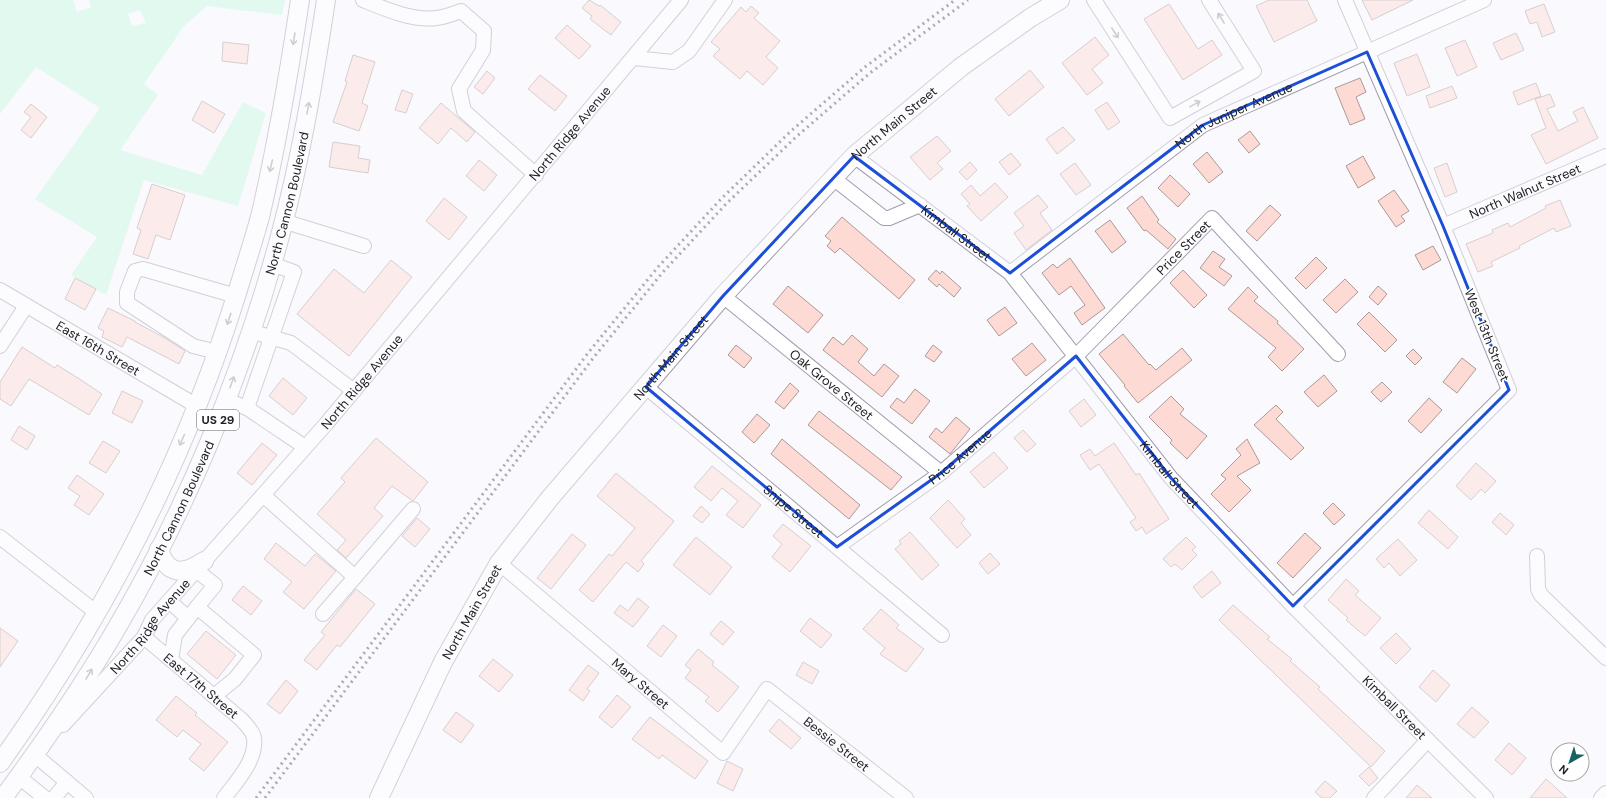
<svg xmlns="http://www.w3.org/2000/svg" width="1606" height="798" font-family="'DM Sans',sans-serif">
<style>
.green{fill:#c6f9df;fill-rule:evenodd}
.building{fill:#fedad4;stroke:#ad9995}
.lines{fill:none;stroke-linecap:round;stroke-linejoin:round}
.minor-casing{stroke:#a19daf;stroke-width:16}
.major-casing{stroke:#a19daf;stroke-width:20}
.minor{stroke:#fff;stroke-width:14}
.major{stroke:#fff;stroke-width:18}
.rail{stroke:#504f54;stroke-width:3;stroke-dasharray:2 4;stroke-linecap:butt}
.oneway{stroke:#9a999c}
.marked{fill:none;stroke:#1d4ed8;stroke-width:3;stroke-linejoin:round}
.labels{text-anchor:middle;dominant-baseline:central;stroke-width:3;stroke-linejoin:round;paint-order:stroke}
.shield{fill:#fff;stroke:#626165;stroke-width:1}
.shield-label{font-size:12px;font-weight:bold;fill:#1e1d23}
.street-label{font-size:13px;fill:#1e1d23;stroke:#fff}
</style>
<rect width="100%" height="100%" fill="#faf9fd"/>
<path class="green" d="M0,0H73L77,12L91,7L89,0H285L282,15L207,6L184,26L144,84L158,95L120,150L202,175L243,102L266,113L238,206L144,180L106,295L71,275L97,237L35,199L100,108L36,67L0,114ZM140,10L146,23L132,26L128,14Z"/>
<path class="building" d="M589,0L599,6L600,5L621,22L611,35L590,19L592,16L582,8Z
M1269,0H1307L1317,21L1274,42L1256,6Z
M1362,0H1413L1372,20Z
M1169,4L1198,49L1212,40L1222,55L1183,80L1144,19Z
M1544,4L1555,32L1542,37L1537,22L1530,24L1525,11Z
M751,6L759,13L754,18L780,41L766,57L778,68L763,85L747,71L740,79L713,56L720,49L711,42L741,7L746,12Z
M567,25L591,46L579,59L555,38Z
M1516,33L1524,50L1501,60L1493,43Z
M1095,37L1109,55L1092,69L1103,83L1087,95L1062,63Z
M1465,40L1477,67L1457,76L1445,48Z
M223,42L249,45L247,64L222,61Z
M1417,54L1430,87L1407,96L1394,63Z
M353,55L375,62L362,103L368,106L359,131L333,122L347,82L345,81Z
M1030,70L1044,87L1009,116L995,99Z
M487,71L495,78L483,94L474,87Z
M540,75L567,96L555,111L528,89Z
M1360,78L1366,92L1356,97L1365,119L1350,125L1335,88Z
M1536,83L1541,96L1518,105L1513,92Z
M1452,86L1457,98L1430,108L1426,96Z
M402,90L413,94L406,113L395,110Z
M1550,94L1555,106L1547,109L1558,131L1578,121L1573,112L1583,107L1598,138L1546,164L1531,135L1546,128L1535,99Z
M202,101L225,114L214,133L192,120Z
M1107,102L1120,122L1108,130L1095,110Z
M441,103L475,132L467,142L451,128L438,144L419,128Z
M31,104L47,117L31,138L21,130L31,117L24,112Z
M1063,127L1075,140L1057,154L1046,139Z
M1250,131L1260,144L1249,153L1238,140Z
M937,136L951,151L937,163L943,169L930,180L910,157Z
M333,142L360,146L358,158L370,160L368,173L329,167Z
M1207,152L1223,172L1209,183L1193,164Z
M1011,153L1021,165L1009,175L999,162Z
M1363,156L1375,178L1358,188L1346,166Z
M479,160L497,175L484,191L466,176Z
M970,162L977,170L967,180L959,172Z
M1075,163L1091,185L1076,195L1060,174Z
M1447,163L1457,192L1445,197L1434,168Z
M1170,175L1190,194L1178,207L1158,188Z
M995,183L1008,197L981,221L967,206L970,204L961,194L971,185L980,196Z
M152,184L185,195L170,240L156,235L148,259L133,254L141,230L137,228Z
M1394,190L1409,211L1401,216L1405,221L1396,227L1378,201Z
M1038,195L1048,207L1040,213L1052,230L1026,250L1014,233L1024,226L1014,213Z
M1142,196L1159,220L1157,222L1176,239L1168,249L1146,230L1144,231L1127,208Z
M444,198L467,217L449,240L426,221Z
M1560,200L1571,226L1556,232L1554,228L1519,246L1520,248L1491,262L1493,266L1478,272L1466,244L1493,233L1492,230L1508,223L1510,227L1546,208L1545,206Z
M1270,205L1281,215L1257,241L1246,231Z
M842,217L915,280L899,299L840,248L835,253L827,246L831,241L825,236Z
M1110,220L1126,242L1112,253L1095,231Z
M1433,246L1441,260L1423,270L1415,255Z
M1213,251L1225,259L1219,267L1232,276L1224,286L1200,268Z
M1316,257L1327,268L1306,289L1295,278Z
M1070,258L1105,308L1082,325L1074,313L1085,305L1071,286L1059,295L1042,273L1053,264L1057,268Z
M391,260L412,277L349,356L297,314L334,269L364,293Z
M936,270L940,274L942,271L961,288L954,297L939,284L937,287L928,279Z
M1183,270L1207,295L1194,308L1170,283Z
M75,278L96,289L85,310L65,299Z
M1345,279L1358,292L1336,313L1323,300Z
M788,286L823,315L808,333L773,304Z
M1378,286L1387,294L1378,305L1369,297Z
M1248,287L1258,297L1254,301L1278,321L1277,323L1304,349L1282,371L1268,357L1276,348L1228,309Z
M1005,307L1017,323L999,336L987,320Z
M108,308L135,321V322L165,338L185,351L179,364L127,337L122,347L102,337L104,331L98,328Z
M1369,312L1397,340L1385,352L1357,324Z
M1123,334L1149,365L1150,364L1156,370L1182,348L1192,360L1138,403L1124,386L1125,385L1099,354Z
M852,335L868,349L858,362L874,376L884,364L899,376L882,397L823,350L833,337L843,345Z
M1032,343L1046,360L1026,376L1012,359Z
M736,345L752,358L744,368L728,355Z
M933,345L942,352L934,362L925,356Z
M22,347L55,368L57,365L78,378L102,394L89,415L29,379L11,406L0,399V382Z
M1413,349L1422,358L1415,365L1406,356Z
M1462,358L1476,369L1457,393L1443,382Z
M1324,375L1337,391L1318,407L1304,392Z
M283,378L307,398L293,415L269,396Z
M1382,382L1392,392L1381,402L1371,392Z
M790,383L799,391L784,409L775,402Z
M915,389L930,401L912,424L890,407L897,398L904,403Z
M122,391L143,401L132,423L112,413Z
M1171,396L1184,409L1180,414L1207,436L1187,459L1170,443L1172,440L1149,417Z
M1429,398L1442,410L1421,433L1408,421Z
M1084,399L1096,415L1081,427L1069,411Z
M1276,405L1283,412L1276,419L1304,448L1291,460L1254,425Z
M819,411L902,477L891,490L808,425Z
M757,414L770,425L754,443L742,432Z
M956,417L970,429L950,454L929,437L936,428L942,433Z
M19,426L35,436L27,450L11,440Z
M1023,430L1036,444L1027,452L1014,438Z
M376,438L428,482L413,501L392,486L374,508L383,516L346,558L337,550L346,540L317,514L345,482L341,478Z
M782,439L860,505L849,519L771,454Z
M1247,439L1260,463L1237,476L1251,490L1229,512L1211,494L1226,479L1221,475L1241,455L1236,449Z
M103,441L120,451L106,473L89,463Z
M262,443L277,455L252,485L237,473Z
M1114,443L1136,475L1139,473L1169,519L1146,534L1142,527L1136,531L1130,522L1136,518L1099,464L1090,470L1080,455L1090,449L1095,456Z
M994,452L1008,468L984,488L970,472Z
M1476,463L1496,481L1485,493L1481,489L1471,500L1456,486Z
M712,466L761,505L743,528L726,515L738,501L722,488L711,501L694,487Z
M616,473L674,521L641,561L644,564L638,572L626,562L593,602L579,590L609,554L612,556L635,528L597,496Z
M77,475L104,494L89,515L74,505L80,496L68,488Z
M948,500L965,519L961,523L971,535L957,548L930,518Z
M1333,503L1345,515L1334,525L1323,513Z
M701,506L710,514L702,523L693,516Z
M1429,510L1458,537L1448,549L1418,523Z
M1500,513L1514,525L1506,535L1492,522Z
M417,518L430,529L415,547L402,536Z
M783,524L811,546L790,572L772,557L782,544L773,536Z
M910,532L939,565L922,580L895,549L901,544L899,541Z
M1305,533L1321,548L1293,578L1277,563Z
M572,534L586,545L551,589L537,578Z
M696,537L732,567L710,595L673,565Z
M1186,537L1196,547L1192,550L1197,555L1182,570L1175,564L1171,567L1163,559Z
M1398,539L1417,560L1400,576L1389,563L1384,568L1376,559Z
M276,543L305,566L315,554L336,571L304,609L283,592L292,582L264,559Z
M990,553L1000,564L988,574L979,563Z
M1212,571L1221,583L1202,598L1193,587Z
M1346,579L1359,591L1355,595L1381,618L1365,636L1346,620L1348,618L1328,600Z
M243,586L262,601L251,615L232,600Z
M356,589L375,604L340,647L337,645L317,670L304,660L325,635L321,632Z
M638,598L649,607L633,627L614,613L620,605L628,611Z
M1233,605L1270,637L1267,639L1292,659L1290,661L1320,687L1318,689L1385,751L1371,767L1219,620Z
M881,609L899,625L896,628L924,649L906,672L880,654L885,648L863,629Z
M810,618L832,635L821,648L800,631Z
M721,621L734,632L723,645L710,634Z
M663,625L677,636L661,657L647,646Z
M0,628L18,641L0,667Z
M206,631L236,655L217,679L187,654Z
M1396,633L1411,649L1396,664L1380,648Z
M698,649L714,662L712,665L739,687L718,712L705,701L709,697L685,678L691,670L685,665Z
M493,659L513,675L499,692L479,676Z
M803,662L819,671L812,684L796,675Z
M588,665L599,673L587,689L590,691L583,701L569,690Z
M1433,670L1450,685L1436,702L1419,687Z
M286,680L298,691L280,714L267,704Z
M617,695L631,707L612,728L599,717Z
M176,696L197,713L195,715L228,742L204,771L189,759L201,744L183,730L177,737L156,720Z
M1472,707L1489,722L1474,738L1457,724Z
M456,712L474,725L461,743L443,730Z
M650,717L708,761L695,779L662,755L659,759L632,739Z
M779,719L801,738L791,749L769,731Z
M1509,743L1526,758L1512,775L1495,760Z
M727,761L743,769L733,791L717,783Z
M1369,767L1378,778L1369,786L1359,776Z
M1546,779L1567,798H1530Z
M1325,781L1337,791L1330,798H1322L1315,792Z
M1417,785L1432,798H1406Z"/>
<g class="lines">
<defs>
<g id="minor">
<path d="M363,0C385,9 412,21 437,18C445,17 453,14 461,11L484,31L483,50L459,89L464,111L536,175"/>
<path d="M1094,0L1170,118L1254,71L1209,0"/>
<path d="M634,58L673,62L689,51L725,0"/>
<path id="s1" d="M854,156L1010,273L1171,478L1293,606L1486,798"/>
<path d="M833,178L884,218H889L920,205"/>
<path d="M283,221L364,246"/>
<path id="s2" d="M1443,226L1606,156"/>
<path id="s3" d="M1010,273L1203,125L1484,0"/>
<path id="s4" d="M0,290L197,406"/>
<path id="s5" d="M723,296L941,473"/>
<path d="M250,331L291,343L354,391"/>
<path d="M0,346L26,306"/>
<path d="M217,352L193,346L127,303V292L135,271L143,269L236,296"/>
<path id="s6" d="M646,387L942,635"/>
<path d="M226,400L247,408L294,272L272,264"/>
<path d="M247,408L305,447"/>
<path d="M263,495L355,577L323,614"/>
<path d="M0,537L97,613"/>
<path id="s7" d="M837,547L941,473L1076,356L1212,218L1338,354"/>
<path d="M1537,556L1538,589L1541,595L1606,658"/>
<path id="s8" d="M499,563L723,753L767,689L906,798"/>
<path d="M196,570L215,585L197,607"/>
<path d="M355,577L413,509"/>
<path d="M169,601L188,618"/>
<path d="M1293,606L1509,390L1443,226L1345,0"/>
<path id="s9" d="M144,637L242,720C246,725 253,731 254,738C257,760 236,782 224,798"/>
<path d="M171,660L175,635L197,607L254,655L235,679L214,696"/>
<path id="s10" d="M63,725L144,637L152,620L326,424L681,0"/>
<path d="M42,747L35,755L86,798"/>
<path d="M19,777L45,798"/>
<path d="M54,798L67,782"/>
<path d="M1374,798L1428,740"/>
<path d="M1601,798L1606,793"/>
</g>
<g id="major">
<path d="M159,549C167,576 183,575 204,561"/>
<path d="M0,763C102,620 185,461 237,293C245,267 253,242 260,217C277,145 289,73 300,0"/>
<path id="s11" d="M3,798C43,744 81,689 115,631C186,511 244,371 280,236C301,158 314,79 326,0"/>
<path id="s12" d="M379,798L443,662L499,563L550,498L723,296L854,156L961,67L1030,18L1060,0"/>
</g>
</defs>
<use href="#minor" class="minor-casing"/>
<use href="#major" class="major-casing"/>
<use href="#minor" class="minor"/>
<use href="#major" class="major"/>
<path class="rail" d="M256,798L588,353L658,267L722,198L791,131L865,67L955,0
M265,798L594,357L663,272L727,203L796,137L870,73L968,0"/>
</g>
<defs><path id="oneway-shaft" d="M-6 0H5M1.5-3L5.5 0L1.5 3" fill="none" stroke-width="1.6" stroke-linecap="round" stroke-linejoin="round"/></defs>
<g class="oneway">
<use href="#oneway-shaft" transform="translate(1221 18) rotate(-122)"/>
<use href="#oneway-shaft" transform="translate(1115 33) rotate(57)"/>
<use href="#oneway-shaft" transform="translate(294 39) rotate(99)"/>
<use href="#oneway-shaft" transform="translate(1195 104) rotate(-29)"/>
<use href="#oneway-shaft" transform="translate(308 108) rotate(-80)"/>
<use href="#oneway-shaft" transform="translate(271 166) rotate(103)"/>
<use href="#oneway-shaft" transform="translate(229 319) rotate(108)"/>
<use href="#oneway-shaft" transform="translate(232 382) rotate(-71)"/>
<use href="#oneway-shaft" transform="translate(182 440) rotate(114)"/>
<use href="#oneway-shaft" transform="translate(89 674) rotate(-59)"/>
</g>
<path d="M0 0H1606V798H0ZM1367,52L1443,226L1509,390L1293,606L1171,478L1076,356L941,473L837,547L646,387L723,296L854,156L1010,273L1203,125Z" fill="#faf9fd" fill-opacity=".55" fill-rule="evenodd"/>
<path class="marked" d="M1367,52L1443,226L1509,390L1293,606L1171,478L1076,356L941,473L837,547L646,387L723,296L854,156L1010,273L1203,125Z"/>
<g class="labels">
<rect class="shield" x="197" y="410" width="42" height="20" rx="3"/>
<g class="shield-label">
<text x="218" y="420">US 29</text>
</g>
<g class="street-label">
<text stroke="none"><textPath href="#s3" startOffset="275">North Juniper Avenue</textPath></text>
<text stroke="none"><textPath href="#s12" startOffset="856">North Main Street</textPath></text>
<text stroke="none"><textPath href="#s10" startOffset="780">North Ridge Avenue</textPath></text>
<text stroke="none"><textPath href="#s2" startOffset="89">North Walnut Street</textPath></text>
<text stroke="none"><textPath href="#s11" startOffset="664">North Cannon Boulevard</textPath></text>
<text stroke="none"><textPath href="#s1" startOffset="128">Kimball Street</textPath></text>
<text stroke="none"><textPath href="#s7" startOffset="459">Price Street</textPath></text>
<text transform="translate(1487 335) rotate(68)">West 13th Street</text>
<text stroke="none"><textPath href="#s4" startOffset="114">East 16th Street</textPath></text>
<text stroke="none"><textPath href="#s12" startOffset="532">North Main Street</textPath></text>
<text stroke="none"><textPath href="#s10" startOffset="456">North Ridge Avenue</textPath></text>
<text stroke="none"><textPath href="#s5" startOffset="140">Oak Grove Street</textPath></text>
<text stroke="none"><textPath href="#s7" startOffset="153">Price Avenue</textPath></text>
<text stroke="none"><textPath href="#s1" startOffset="452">Kimball Street</textPath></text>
<text stroke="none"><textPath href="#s11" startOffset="340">North Cannon Boulevard</textPath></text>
<text stroke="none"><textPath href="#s6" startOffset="193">Snipe Street</textPath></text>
<text stroke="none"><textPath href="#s12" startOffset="208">North Main Street</textPath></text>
<text stroke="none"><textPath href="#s10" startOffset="132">North Ridge Avenue</textPath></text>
<text stroke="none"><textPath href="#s8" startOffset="186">Mary Street</textPath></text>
<text stroke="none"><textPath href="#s9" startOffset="75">East 17th Street</textPath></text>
<text stroke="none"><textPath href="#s1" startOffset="776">Kimball Street</textPath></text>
<text stroke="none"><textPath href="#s8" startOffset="460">Bessie Street</textPath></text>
</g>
</g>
<g transform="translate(1570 762) rotate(219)"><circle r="19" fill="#ffffff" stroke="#a5a5a7"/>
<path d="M0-3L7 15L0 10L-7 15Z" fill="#146463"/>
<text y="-6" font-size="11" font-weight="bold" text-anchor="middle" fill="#1e1d23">N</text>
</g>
</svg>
